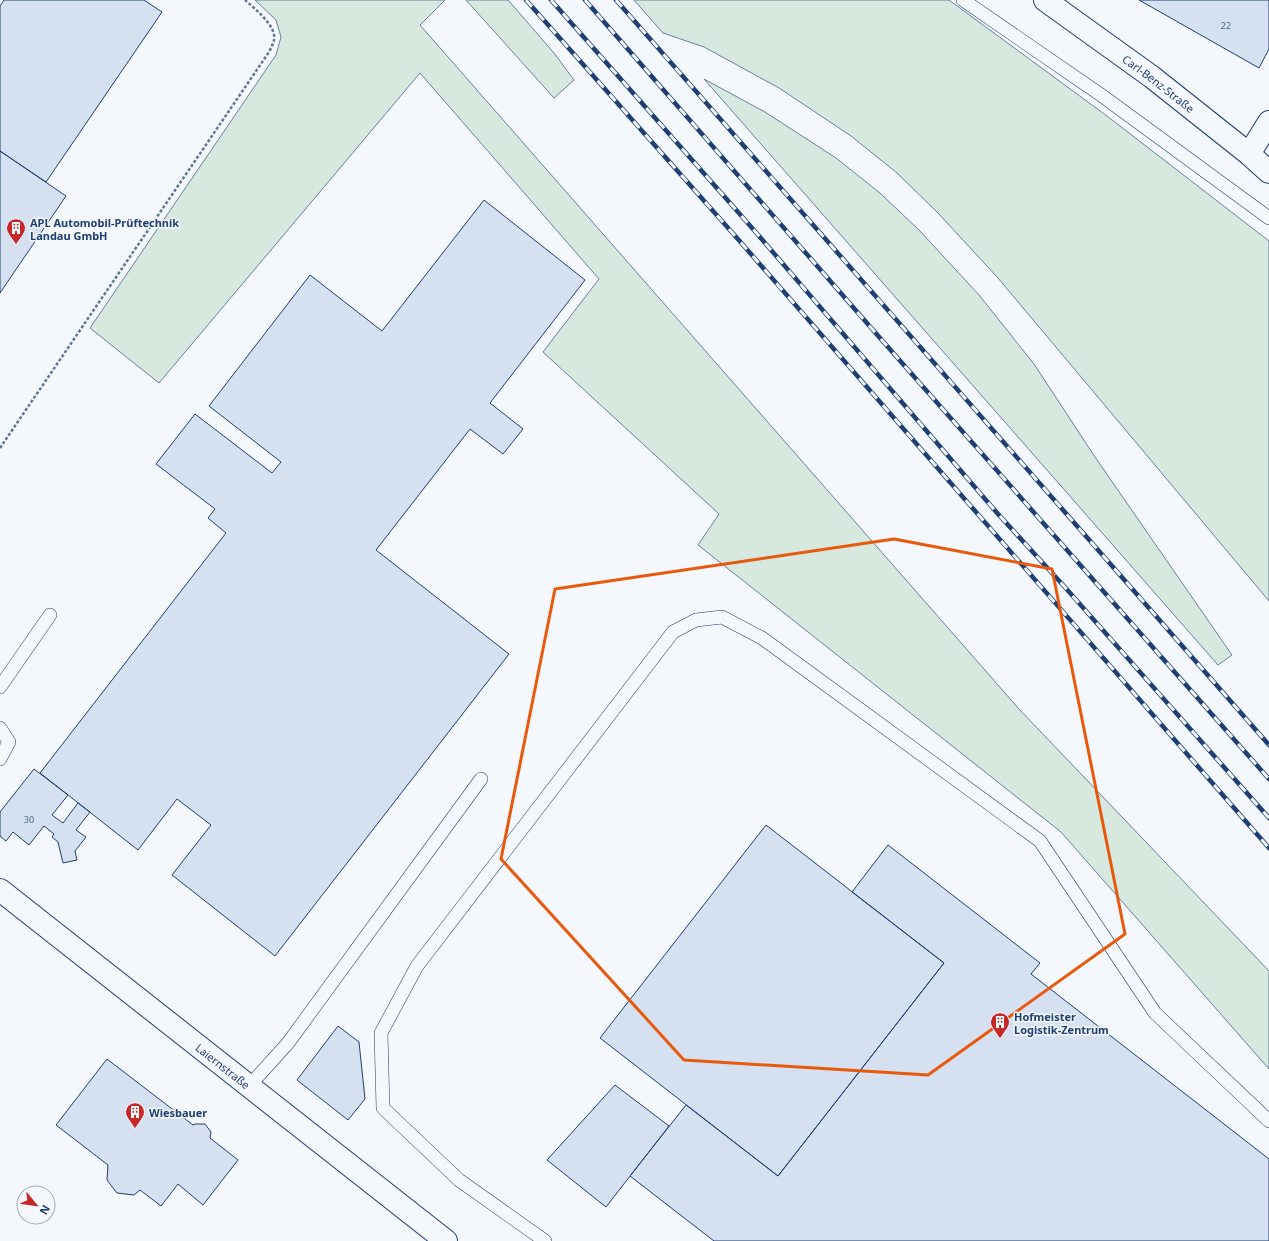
<svg xmlns="http://www.w3.org/2000/svg" width="1269" height="1241" font-family="'Noto Sans',sans-serif">
<style>
.green{fill:#d7e8df;stroke:#687fa3}
.building{fill:#d5e0f0;stroke:#1d3f73}
.lines{fill:none;stroke-linecap:round;stroke-linejoin:round}
.service-casing{stroke:#1d3f73;stroke-width:14}
.minor-casing{stroke:#1d3f73;stroke-width:24}
.tertiary-casing{stroke:#1d3f73;stroke-width:24}
.path{stroke:#5e769c;stroke-width:2.5;stroke-dasharray:3 2;stroke-linecap:butt}
.service{stroke:#f4f7fb;stroke-width:13}
.minor{stroke:#f4f7fb;stroke-width:22}
.tertiary{stroke:#f4f7fb;stroke-width:22}
.rail-casing{stroke:#1d3f73;stroke-width:4.5}
.rail{stroke:#f4f7fb;stroke-width:3;stroke-dasharray:9;stroke-linecap:butt}
.marked{fill:none;stroke:#e8590c;stroke-width:3;stroke-linejoin:round}
.labels{text-anchor:middle;dominant-baseline:central;stroke-width:3;stroke-linejoin:round;paint-order:stroke}
.number-label{font-size:9px;fill:#4b6792}
.street-label{font-size:11px;fill:#1d3f73;stroke:#f4f7fb}
.poi-label{font-size:11px;font-weight:bold;fill:#1d3f73;stroke:#f4f7fb;text-anchor:start}
</style>
<rect width="100%" height="100%" fill="#f4f7fb"/>
<path class="green" d="M255,0H445L420,25L1019,709L1269,971V1069L1061,832L698,545L719,514L543,352L599,279L420,73L159,383L90,328L276,55L281,37L276,20Z
M466,0H508L554,53L574,80L554,98Z
M634,0H949L1107,116L1269,241V601L998,278L938,213L897,173L851,136L779,88L704,47L663,33Z
M704,79L765,112L836,158L880,193L920,231L979,295L1034,364L1095,457L1232,655L1218,665Z"/>
<path class="building" d="M4,0H144L162,12L46,182L0,151V6Z
M1139,0H1269V49L1259,68Z
M0,151L66,196L0,293Z
M484,200L585,280L490,403L523,429L503,454L470,429L376,550L509,654L275,956L172,875L211,825L177,799L138,850L40,773L226,533L208,518L215,509L156,464L195,414L272,473L281,462L209,406L310,275L382,331Z
M34,769L68,795L52,815L63,823L78,803L90,812L76,830L86,837L75,851L77,860L63,863L58,842L52,837L54,834L44,826L29,845L13,832L6,841L0,836V812Z
M766,825L944,963L778,1176L600,1038Z
M888,845L1040,963L1031,974L1269,1159V1241H714L630,1176L686,1105L778,1176L944,963L852,892Z
M338,1026L359,1042L365,1099L348,1120L297,1080Z
M107,1059L193,1125L195,1124H205L211,1132L210,1138L238,1160L203,1205L178,1184L161,1206L140,1190L134,1195L117,1193L107,1180L108,1165L56,1125Z
M615,1085L669,1126L606,1207L547,1160Z"/>
<g class="lines">
<defs>
<path id="service" d="M963,0L1101,95L1269,218
M0,687L50,615
M0,728L9,742L0,759
M250,1085L288,1043L481,779
M545,1241L459,1180L383,1108L381,1033L417,966L673,632L696,620L722,617L762,638L1040,841L1155,1013L1269,1121"/>
<g id="minor">
<path d="M1249,154L1269,122"/>
<path id="s1" d="M0,890L446,1241"/>
</g>
<g id="tertiary">
<path id="s2" d="M1045,0L1152,77L1249,154L1269,172"/>
</g>
</defs>
<use href="#service" class="service-casing"/>
<use href="#minor" class="minor-casing"/>
<use href="#tertiary" class="tertiary-casing"/>
<path class="path" d="M0,448L269,52C271,48 273,44 274,40C277,26 254,8 245,0"/>
<use href="#service" class="service"/>
<use href="#minor" class="minor"/>
<use href="#tertiary" class="tertiary"/>
<defs>
<path id="rail" d="M526,0L737,238L1269,848
M551,0L753,229L998,514L1063,585L1269,818
M585,0L880,338L1269,779
M616,0L1269,745"/>
</defs>
<use href="#rail" class="rail-casing"/>
<use href="#rail" class="rail"/>
</g>
<path class="marked" d="M894,539L1052,569L1125,934L928,1075L684,1060L501,859L555,589Z"/>
<defs>
<symbol id="building-pin" viewBox="-11 -11 22 30"><path d="M0 17L-7.5 6A9.5 9.5 0 1 1 7.5 6Z" fill="#c62828" stroke="#f4f7fb"/><path d="M-4-6H4V6H1V3H-1V6H-4ZM-2.5-4.3h1.7v1.8h-1.7ZM.8-4.3h1.7v1.8H.8ZM-2.5-1h1.7V.8h-1.7ZM.8-1h1.7V.8H.8Z" fill="#fff"/></symbol>
</defs>
<g fill-rule="evenodd">
<use href="#building-pin" x="5" y="217" width="22" height="30"/>
<use href="#building-pin" x="989" y="1011" width="22" height="30"/>
<use href="#building-pin" x="124" y="1101" width="22" height="30"/>
</g>
<g class="labels">
<g class="number-label">
<text x="1226" y="25">22</text>
<text x="29" y="819">30</text>
</g>
<g class="street-label">
<text stroke="none"><textPath href="#s2" startOffset="141">Carl-Benz-Straße</textPath></text>
<text stroke="none"><textPath href="#s1" startOffset="284">Laiernstraße</textPath></text>
</g>
<g class="poi-label">
<text x="30" y="222">APL Automobil-Prüftechnik<tspan x="30" dy="13">Landau GmbH</tspan></text>
<text x="1014" y="1016">Hofmeister<tspan x="1014" dy="13">Logistik-Zentrum</tspan></text>
<text x="149" y="1112">Wiesbauer</text>
</g>
</g>
<g transform="translate(36 1205) rotate(119)"><circle r="19" fill="#f4f7fb" stroke="#9eadc5"/>
<path d="M0-3L7 15L0 10L-7 15Z" fill="#c62828"/>
<text y="-6" font-size="11" font-weight="bold" text-anchor="middle" fill="#1d3f73">N</text>
</g>
</svg>
